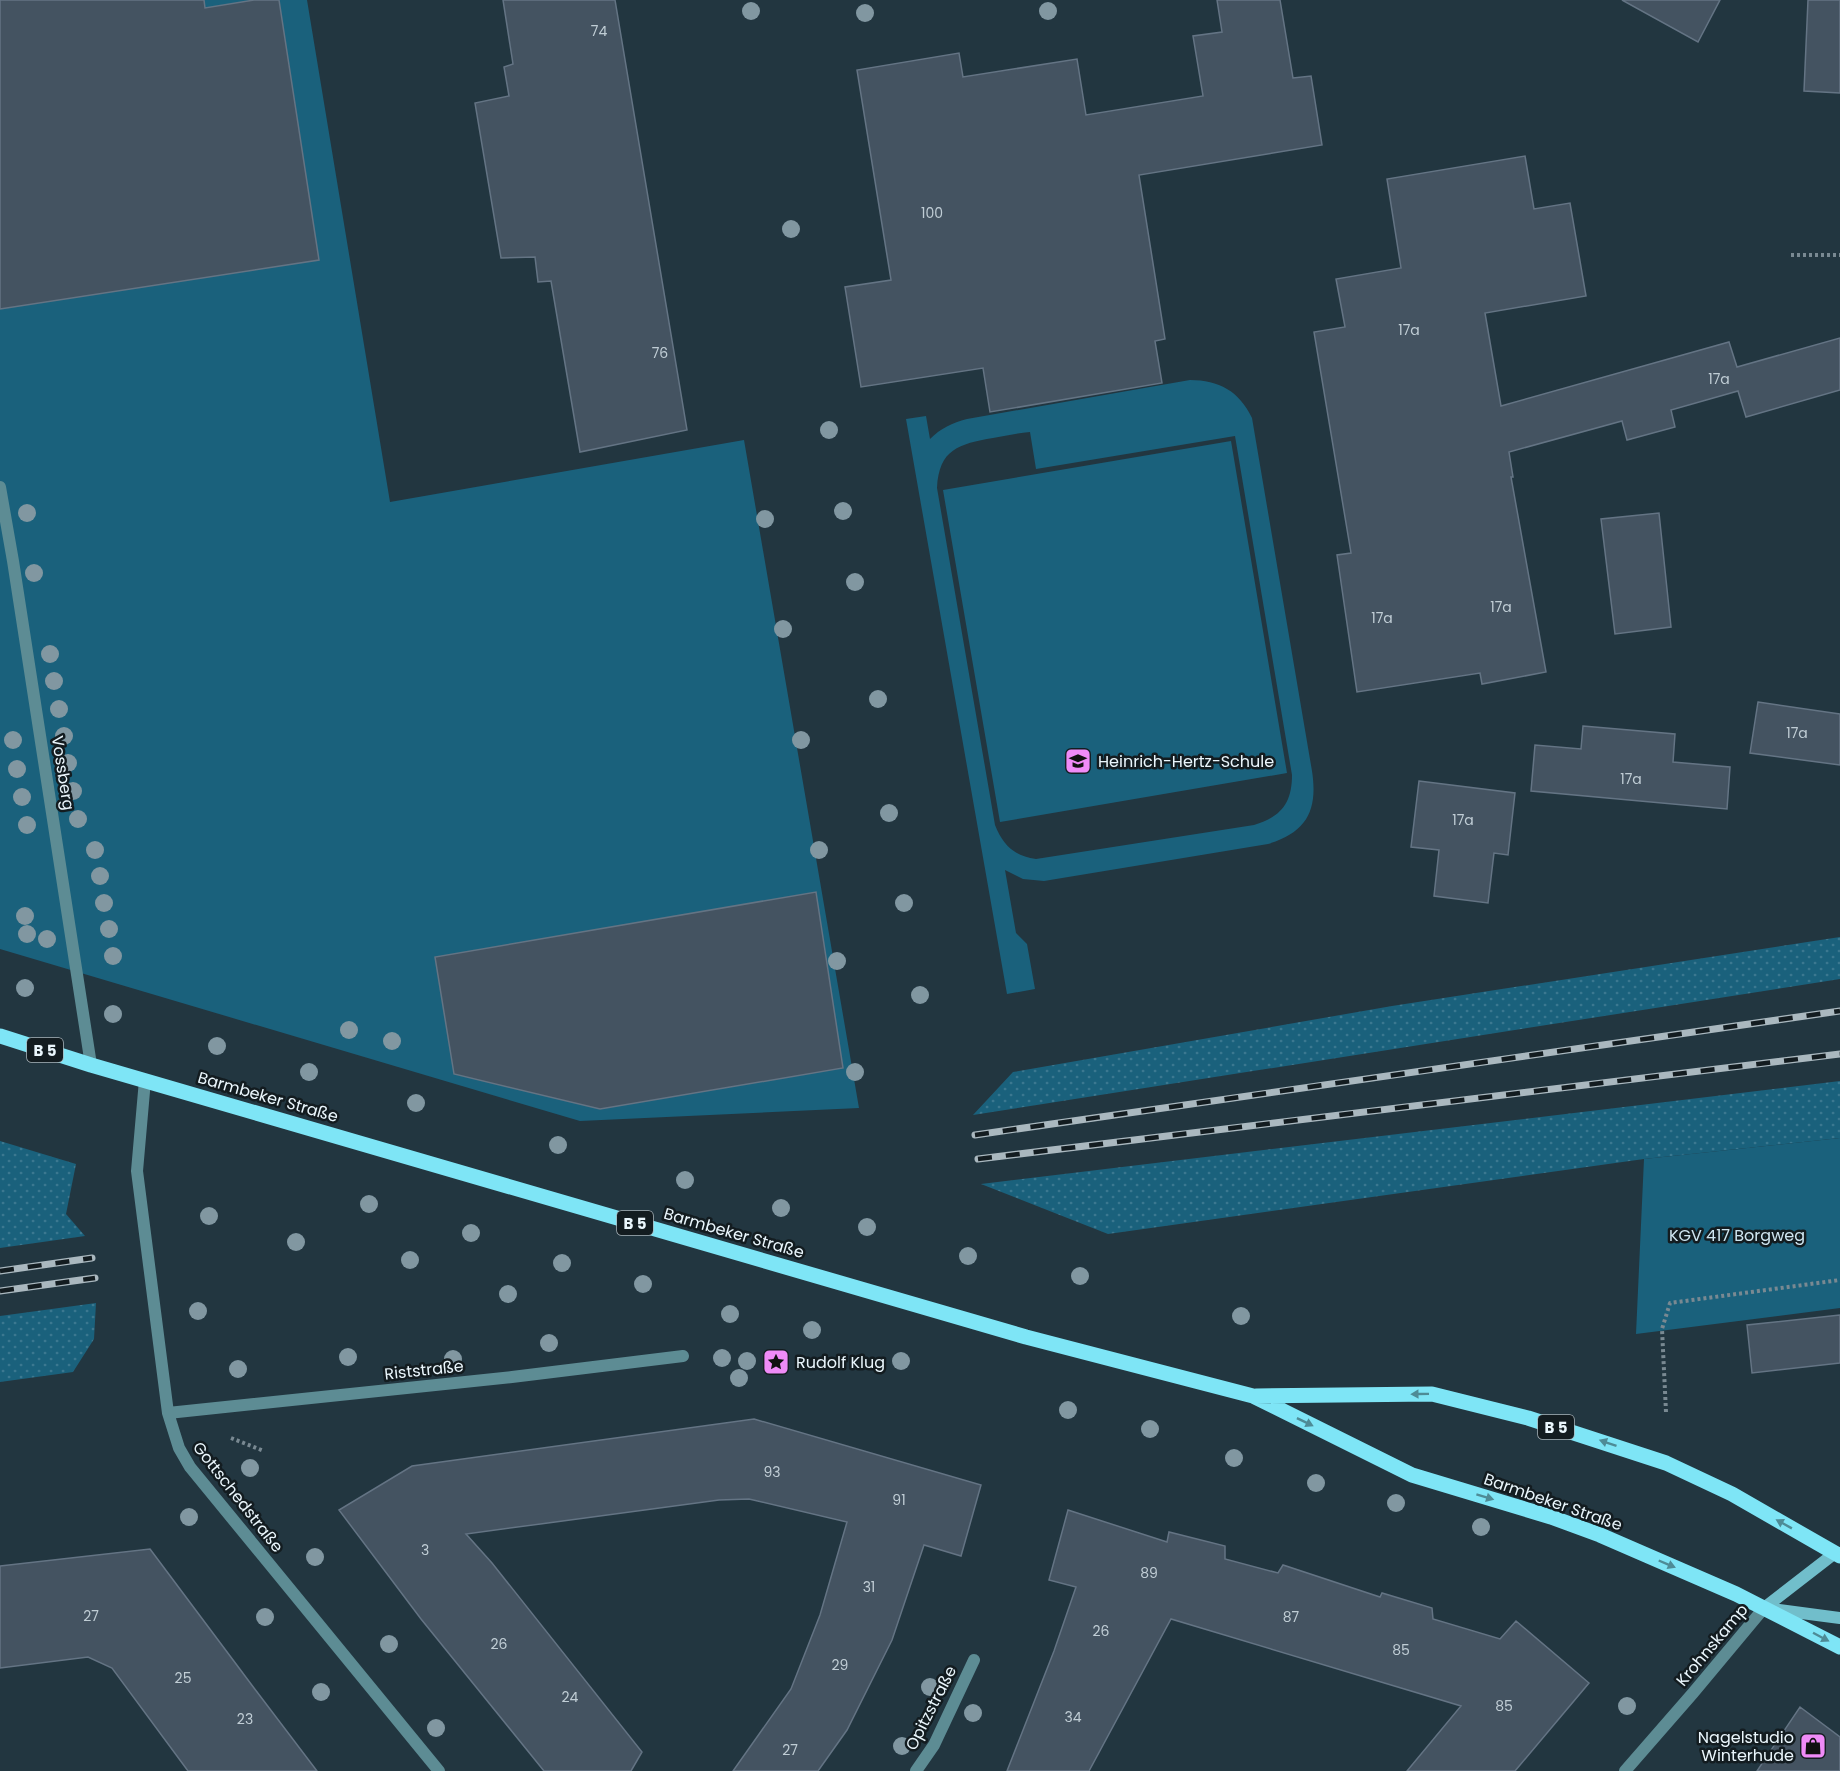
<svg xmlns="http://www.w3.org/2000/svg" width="1840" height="1771" font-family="Poppins,sans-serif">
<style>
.grass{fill:url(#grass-dots)}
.garden{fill:#1a617c;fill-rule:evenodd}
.building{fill:#445361;stroke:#647484;stroke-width:1.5}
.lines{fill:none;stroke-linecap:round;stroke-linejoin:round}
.path{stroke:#798992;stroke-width:4;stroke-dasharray:3 3;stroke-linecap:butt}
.lane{stroke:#5d8c94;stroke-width:12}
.street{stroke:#5d8c94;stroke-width:12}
.secondary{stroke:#71becb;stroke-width:12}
.primary{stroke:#7ee5f6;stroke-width:15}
.rail-casing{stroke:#aab8bf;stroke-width:7}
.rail{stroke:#131c20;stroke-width:4.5;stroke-dasharray:14;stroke-linecap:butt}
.tree{fill:#8197a1}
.oneway{fill:#4e8b96}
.labels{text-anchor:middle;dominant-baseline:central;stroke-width:5;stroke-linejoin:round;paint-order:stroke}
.number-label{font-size:14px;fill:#c0cdd5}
.shield{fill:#131c20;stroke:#aab5ba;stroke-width:1.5}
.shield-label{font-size:15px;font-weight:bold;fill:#eaf6fc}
.poi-label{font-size:16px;fill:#eaf6fc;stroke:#131c20;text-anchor:start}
.street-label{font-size:16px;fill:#eaf6fc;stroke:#131c20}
.park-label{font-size:16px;fill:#cfe6f1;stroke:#131c20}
</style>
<defs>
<pattern id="grass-dots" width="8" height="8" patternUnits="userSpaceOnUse" patternTransform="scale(1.5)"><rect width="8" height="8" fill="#1a617c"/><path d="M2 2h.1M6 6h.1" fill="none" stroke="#3b7890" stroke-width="1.8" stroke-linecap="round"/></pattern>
</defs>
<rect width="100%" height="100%" fill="#223640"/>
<path class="grass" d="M1840,937V979L973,1115L1013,1072L1392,1006Z
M1840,1081V1138L1644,1159L1108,1234L981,1184Z
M0,1141L76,1164L66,1214L85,1236L0,1248Z
M96,1303L94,1339L73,1372L0,1382V1316Z"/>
<path class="garden" d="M0,0H307L390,502L744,440L859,1108L580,1121L0,949Z
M1190,380C1219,380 1239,391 1252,418L1312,771C1318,810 1307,832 1268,844L1044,881L1023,879L1005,870L1016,933L1027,944L1035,989L1007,994L906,419L926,416L930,439C941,428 952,423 967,419ZM1030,432L1036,469L1235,436L1292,775C1292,803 1281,817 1254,825L1036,859C1014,856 1003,845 995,825L937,488C939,449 959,444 993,438C1005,436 1018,433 1030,432Z
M1231,441L1287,773L1000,822L943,490Z
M1840,1138V1308L1636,1334L1644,1159Z"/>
<path class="building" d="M0,0H204L205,8L254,0H279L319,260L0,309Z
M503,0H615L687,430L580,452L551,281L538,282L535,257L501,258L475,103L509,96L504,67L513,64Z
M1217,0H1280L1293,78L1311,76L1322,145L1139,175L1165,339L1155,341L1162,383L990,412L983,368L861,387L845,287L891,280L857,70L959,53L963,77L1077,59L1086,115L1203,96L1193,36L1222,32Z
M1622,0H1720L1698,42Z
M1808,0H1840V93L1804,91Z
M1525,156L1534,209L1570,203L1586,296L1485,313L1501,406L1729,342L1737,367L1840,338V390L1746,417L1738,391L1671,410L1675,427L1627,440L1622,421L1509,452L1513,477H1511L1546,672L1482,684L1480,673L1357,692L1337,555L1351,553L1314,332L1345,327L1336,279L1401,268L1387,179Z
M1659,513L1671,627L1615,634L1601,519Z
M1758,702L1840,714V765L1750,753Z
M1583,726L1675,734L1673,762L1730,767L1727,809L1531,791L1535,745L1581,749Z
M1419,781L1515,793L1508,855L1494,853L1488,903L1434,896L1439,850L1411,847Z
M816,892L843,1068L600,1109L454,1074L435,957Z
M1840,1315V1363L1752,1373L1747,1325Z
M754,1419L981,1485L961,1556L924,1545L892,1640L847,1730L818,1771H733L791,1689L820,1615L847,1522L749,1499L719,1500L466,1534L492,1563L642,1752L631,1771H544L421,1619L339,1510L412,1466Z
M1068,1510L1167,1542L1169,1532L1225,1546V1559L1278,1573L1283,1565L1380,1597L1382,1593L1432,1608L1433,1619L1500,1639L1516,1621L1589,1683L1515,1771H1407L1461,1706L1171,1619L1089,1771H1007L1054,1651L1076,1587L1049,1580Z
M150,1549L254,1688L317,1771H188L112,1668L88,1657L0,1668V1566Z
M1800,1707L1840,1737V1771H1757Z"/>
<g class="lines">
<path class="path" d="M1791,255H1840
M1666,1412L1662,1329L1670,1303L1840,1280
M231,1438L264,1451"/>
<path class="lane" d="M0,487L13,561L91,1065"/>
<path class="street" d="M145,1080L137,1171L168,1413L179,1448L190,1467L439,1771
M168,1413L512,1377L683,1356
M916,1771L934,1745L974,1660
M1625,1771L1693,1693L1764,1608"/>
<path class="secondary" d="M1764,1608L1835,1553H1840
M1771,1609L1840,1618"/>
<path class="primary" d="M0,1036L91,1065L1026,1337L1253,1396L1412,1475L1551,1517L1600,1535L1736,1594L1840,1647
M1256,1396L1432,1394L1528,1418L1666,1463L1732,1494L1840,1556"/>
<defs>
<path id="rail" d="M975,1135L1840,1011
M978,1159L1840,1054
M0,1271L92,1258
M0,1291L95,1278"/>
</defs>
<use href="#rail" class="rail-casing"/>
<use href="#rail" class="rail"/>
</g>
<g class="tree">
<circle cx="751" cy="11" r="9"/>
<circle cx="1048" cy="11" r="9"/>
<circle cx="865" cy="13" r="9"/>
<circle cx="791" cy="229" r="9"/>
<circle cx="829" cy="430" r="9"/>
<circle cx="843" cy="511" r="9"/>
<circle cx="27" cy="513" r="9"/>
<circle cx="765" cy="519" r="9"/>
<circle cx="34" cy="573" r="9"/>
<circle cx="855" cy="582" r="9"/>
<circle cx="783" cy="629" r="9"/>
<circle cx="50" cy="654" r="9"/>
<circle cx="54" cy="681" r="9"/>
<circle cx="878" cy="699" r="9"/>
<circle cx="59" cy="709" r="9"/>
<circle cx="64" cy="736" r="9"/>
<circle cx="13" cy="740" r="9"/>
<circle cx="801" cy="740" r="9"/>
<circle cx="68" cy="763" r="9"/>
<circle cx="17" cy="769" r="9"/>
<circle cx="73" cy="791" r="9"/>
<circle cx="22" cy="797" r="9"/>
<circle cx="889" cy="813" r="9"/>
<circle cx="78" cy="819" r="9"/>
<circle cx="27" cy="825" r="9"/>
<circle cx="95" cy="850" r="9"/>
<circle cx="819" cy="850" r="9"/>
<circle cx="100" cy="876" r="9"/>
<circle cx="104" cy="903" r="9"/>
<circle cx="904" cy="903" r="9"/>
<circle cx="25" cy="916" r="9"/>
<circle cx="109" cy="929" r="9"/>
<circle cx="27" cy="934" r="9"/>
<circle cx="47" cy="939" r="9"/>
<circle cx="113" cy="956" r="9"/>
<circle cx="837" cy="961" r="9"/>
<circle cx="25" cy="988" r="9"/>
<circle cx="920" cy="995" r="9"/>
<circle cx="113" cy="1014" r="9"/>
<circle cx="349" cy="1030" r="9"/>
<circle cx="392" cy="1041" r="9"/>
<circle cx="217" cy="1046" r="9"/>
<circle cx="309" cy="1072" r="9"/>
<circle cx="855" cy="1072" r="9"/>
<circle cx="416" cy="1103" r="9"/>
<circle cx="558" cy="1145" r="9"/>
<circle cx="685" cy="1180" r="9"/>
<circle cx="369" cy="1204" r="9"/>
<circle cx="781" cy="1208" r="9"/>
<circle cx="209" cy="1216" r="9"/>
<circle cx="867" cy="1227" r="9"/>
<circle cx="471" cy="1233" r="9"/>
<circle cx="296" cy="1242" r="9"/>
<circle cx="968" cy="1256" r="9"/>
<circle cx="410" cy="1260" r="9"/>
<circle cx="562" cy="1263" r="9"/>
<circle cx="1080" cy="1276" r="9"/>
<circle cx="643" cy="1284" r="9"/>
<circle cx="508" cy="1294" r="9"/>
<circle cx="198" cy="1311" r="9"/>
<circle cx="730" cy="1314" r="9"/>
<circle cx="1241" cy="1316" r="9"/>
<circle cx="812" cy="1330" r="9"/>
<circle cx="549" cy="1343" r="9"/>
<circle cx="348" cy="1357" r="9"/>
<circle cx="722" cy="1358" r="9"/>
<circle cx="453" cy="1359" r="9"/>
<circle cx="747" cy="1361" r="9"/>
<circle cx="901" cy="1361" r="9"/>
<circle cx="238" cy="1369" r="9"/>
<circle cx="739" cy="1378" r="9"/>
<circle cx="1068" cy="1410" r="9"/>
<circle cx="1150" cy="1429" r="9"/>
<circle cx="1234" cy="1458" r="9"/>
<circle cx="250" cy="1468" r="9"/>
<circle cx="1316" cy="1483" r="9"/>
<circle cx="1396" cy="1503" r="9"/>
<circle cx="189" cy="1517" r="9"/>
<circle cx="1481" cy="1527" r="9"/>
<circle cx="315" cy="1557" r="9"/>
<circle cx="265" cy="1617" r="9"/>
<circle cx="389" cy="1644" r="9"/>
<circle cx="930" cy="1687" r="9"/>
<circle cx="321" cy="1692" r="9"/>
<circle cx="1627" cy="1706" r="9"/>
<circle cx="973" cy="1713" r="9"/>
<circle cx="436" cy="1728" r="9"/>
<circle cx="902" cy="1746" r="9"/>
</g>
<defs><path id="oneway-solid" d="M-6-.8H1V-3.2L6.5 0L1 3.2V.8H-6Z" transform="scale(1.5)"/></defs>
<g class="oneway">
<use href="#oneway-solid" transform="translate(1420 1394) rotate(179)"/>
<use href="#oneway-solid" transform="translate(1305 1422) rotate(26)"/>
<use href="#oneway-solid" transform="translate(1608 1443) rotate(-161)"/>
<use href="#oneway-solid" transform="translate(1485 1497) rotate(17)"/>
<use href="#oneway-solid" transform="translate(1784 1524) rotate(-151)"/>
<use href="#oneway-solid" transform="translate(1667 1564) rotate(23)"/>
<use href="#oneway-solid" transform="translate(1821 1637) rotate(28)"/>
</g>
<defs>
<symbol id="school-square" viewBox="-11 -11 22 22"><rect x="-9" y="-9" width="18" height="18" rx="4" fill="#ef8bf7" stroke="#131c20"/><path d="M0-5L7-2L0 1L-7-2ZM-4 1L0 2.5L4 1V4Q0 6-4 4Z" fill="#111"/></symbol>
<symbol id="sight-square" viewBox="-11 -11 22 22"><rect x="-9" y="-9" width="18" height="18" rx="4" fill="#ef8bf7" stroke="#131c20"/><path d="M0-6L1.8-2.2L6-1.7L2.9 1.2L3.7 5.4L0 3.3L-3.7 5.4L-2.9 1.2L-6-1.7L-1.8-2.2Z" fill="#111"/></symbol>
<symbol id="shop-square" viewBox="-11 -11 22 22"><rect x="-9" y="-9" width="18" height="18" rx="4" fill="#ef8bf7" stroke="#131c20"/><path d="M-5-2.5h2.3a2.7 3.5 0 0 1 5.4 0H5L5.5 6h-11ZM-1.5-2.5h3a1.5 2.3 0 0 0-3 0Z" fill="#111"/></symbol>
</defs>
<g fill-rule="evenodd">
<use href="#school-square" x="1063" y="746" width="30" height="30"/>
<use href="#sight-square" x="761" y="1347" width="30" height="30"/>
<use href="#shop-square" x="1798" y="1731" width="30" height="30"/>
</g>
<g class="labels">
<g class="number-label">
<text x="599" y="31">74</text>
<text x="932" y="213">100</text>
<text x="1409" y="330">17a</text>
<text x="660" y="353">76</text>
<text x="1719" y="379">17a</text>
<text x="1501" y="607">17a</text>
<text x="1382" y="618">17a</text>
<text x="1797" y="733">17a</text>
<text x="1631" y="779">17a</text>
<text x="1463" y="820">17a</text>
<text x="772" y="1472">93</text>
<text x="899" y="1500">91</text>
<text x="425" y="1550">3</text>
<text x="1149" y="1573">89</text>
<text x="869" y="1587">31</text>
<text x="91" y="1616">27</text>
<text x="1291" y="1617">87</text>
<text x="1101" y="1631">26</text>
<text x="499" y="1644">26</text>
<text x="1401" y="1650">85</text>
<text x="840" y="1665">29</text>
<text x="183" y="1678">25</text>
<text x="570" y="1697">24</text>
<text x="1504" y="1706">85</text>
<text x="1073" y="1717">34</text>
<text x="245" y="1719">23</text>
<text x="790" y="1750">27</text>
</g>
<g class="shield">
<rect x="27" y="1038" width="36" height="24" rx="4.5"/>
<rect x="617" y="1211" width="36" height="24" rx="4.5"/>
<rect x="1538" y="1415" width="36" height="24" rx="4.5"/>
</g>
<g class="shield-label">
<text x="45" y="1050">B 5</text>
<text x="635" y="1223">B 5</text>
<text x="1556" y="1427">B 5</text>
</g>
<g class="poi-label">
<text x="1098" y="761">Heinrich-Hertz-Schule</text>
<text x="796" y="1362">Rudolf Klug</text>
<text x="1794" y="1737" text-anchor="end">Nagelstudio<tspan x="1794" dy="18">Winterhude</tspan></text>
</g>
<g class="street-label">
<text transform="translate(63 773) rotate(81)">Vossberg</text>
<text transform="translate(268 1097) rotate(16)">Barmbeker Straße</text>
<text transform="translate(734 1233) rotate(16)">Barmbeker Straße</text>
<text transform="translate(424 1370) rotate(-6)">Riststraße</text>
<text transform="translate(238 1497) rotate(52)">Gottschedstraße</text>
<text transform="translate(1553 1502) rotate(19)">Barmbeker Straße</text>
<text transform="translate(1712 1645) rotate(-50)">Krohnskamp</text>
<text transform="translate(931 1708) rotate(-63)">Opitzstraße</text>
</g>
<g class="park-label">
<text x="1737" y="1235">KGV 417 Borgweg</text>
</g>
</g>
</svg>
